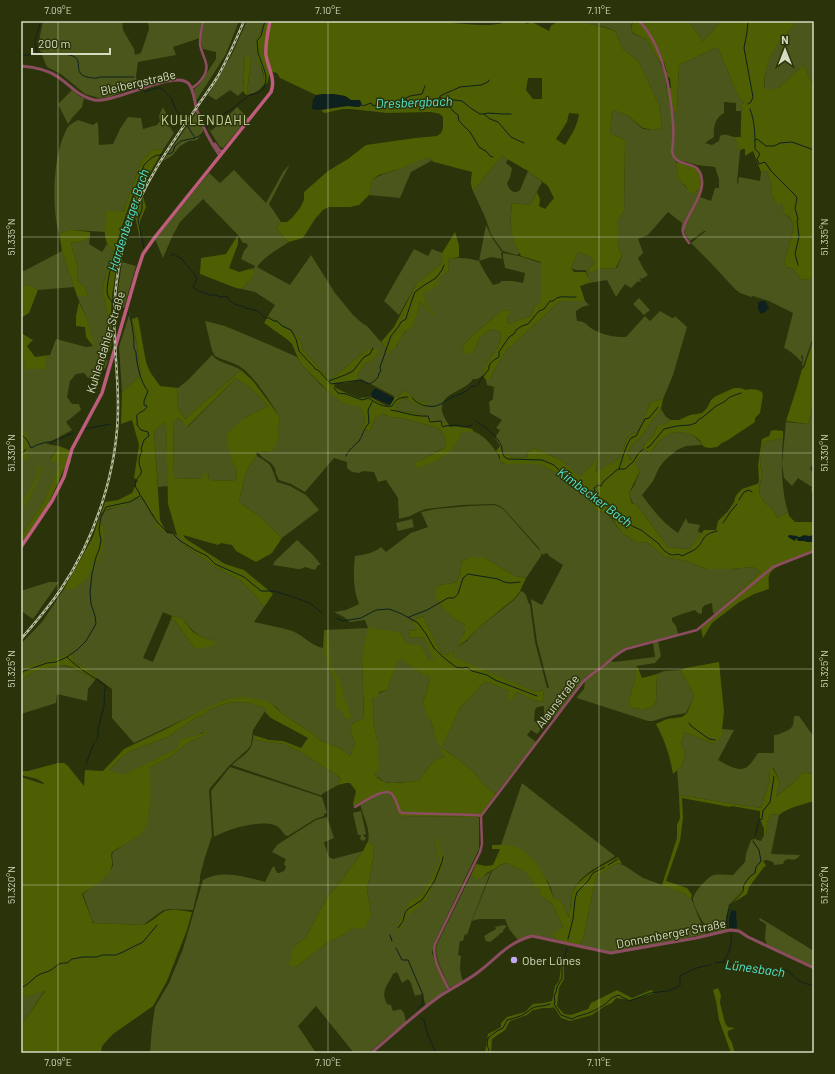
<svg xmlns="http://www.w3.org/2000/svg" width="835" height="1074" font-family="Barlow,sans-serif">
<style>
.green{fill:#4a561b;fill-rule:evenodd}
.forest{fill:#4e5e03;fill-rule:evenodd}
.water{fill:#0e211e}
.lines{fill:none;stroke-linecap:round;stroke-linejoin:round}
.stream{stroke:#0e211e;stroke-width:1}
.minor{stroke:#8c4d61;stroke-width:2.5}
.tertiary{stroke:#8c4d61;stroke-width:3}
.secondary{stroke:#be5c7d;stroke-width:3.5}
.rail-casing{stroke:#b6bea0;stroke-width:2.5}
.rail{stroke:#2b330a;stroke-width:1;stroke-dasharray:3;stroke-linecap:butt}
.ticks{fill:none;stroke:#d4dcc0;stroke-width:1;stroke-opacity:0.45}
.poi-dot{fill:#c2a7f2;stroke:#2b330a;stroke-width:1.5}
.labels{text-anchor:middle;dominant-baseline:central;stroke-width:3;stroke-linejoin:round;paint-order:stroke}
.street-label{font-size:12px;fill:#d4dcc0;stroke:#2b330a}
.poi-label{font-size:12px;fill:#d4dcc0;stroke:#2b330a;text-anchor:start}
.water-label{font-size:13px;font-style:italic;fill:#51e7d0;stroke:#2b330a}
.neighbourhood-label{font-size:13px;letter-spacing:1px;fill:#cadaa0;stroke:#2b330a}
.neatline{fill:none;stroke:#d4dcc0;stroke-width:1.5}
.ticks-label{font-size:10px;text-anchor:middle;fill:#d4dcc0}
</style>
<rect width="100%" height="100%" fill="#2b330a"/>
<path class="green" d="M43,21H122L123,30L134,49L135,55L141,53L149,29L148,21H202L200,38L173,47L176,55L138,62L136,76L137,87L109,97L99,98L85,94L61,74L47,67L38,46Z
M204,21H239L226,54L196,101L194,89L199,85L216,59V52L203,49L201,42Z
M247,21H264L261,32L256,39C257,47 257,55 259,61C264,77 270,87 251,94L247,92L251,59L245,57L243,91L238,96L230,90L216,100L208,95L231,56Z
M571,21H632L631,31L634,34L647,40L659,61L660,62L665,74L664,75L665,76L667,89H666L668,100L672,102L673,111L676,113L677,110L679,65L715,48H718L739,98L744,102L743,104H741V111H736V103L724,102V113C715,118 713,128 714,137L705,143L712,145L719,141L720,136C725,133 730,136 734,137L736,141L738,143V149L740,151L737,183L738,184L739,177L760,181L761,172L767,171L772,186L771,195L776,203H781L783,207L782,212C788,216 792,219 794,226L788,251L784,263L786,267L792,268L801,279L806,280L814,277V335L803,366L802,367L803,357L802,355H801L802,361H800C798,357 788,349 784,348L793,313L769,301L753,296L751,297L740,293L735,289L709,261L691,243L706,231H704L690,241L685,234L684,227L700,197L711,201L715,188H719V179L715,167L697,165L679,160L676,162C677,167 677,172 678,176C679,181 690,192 694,194L698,189L701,190C696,205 683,217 682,232L681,231L682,223L668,212L648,235L638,239L643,252V253L638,258L643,268L648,275L642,279L640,278H639L641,280L640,282L638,281L631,288L625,284L616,297L607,280L589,283V279L586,270C581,270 575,271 571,268L578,252L592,258L594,264L588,269L591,274L598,269L617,268L622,255L617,245V222L624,211L625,140L610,133L612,110L627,115L643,129L653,130L662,128L659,105L639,62L623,49L615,31L605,27Z
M688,21H719L718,25L703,41Z
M797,21H814V88L804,65L777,89H764C765,80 765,72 767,63C772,47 786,34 797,21Z
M72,90L79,96L84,98L82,107L72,118L68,124L58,104Z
M163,107L166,113L163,117L174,133L163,150L154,149L142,160L123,212L105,220V232L73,230L59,233C51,207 53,151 68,127C70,124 75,122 78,120L93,125L97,122L98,124L99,145L113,144L120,129L128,117L141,118L143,129L157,125L160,121L159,116Z
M237,107L248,118L223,148L220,147L208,128L211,131L231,113Z
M196,113L204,132L197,140L189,141L180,146L173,155L163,161Z
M502,156L508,159L506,163L512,168L510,178L507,183C509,189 511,192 517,192L520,190L528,171L542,182L530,205L512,203C510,223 509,236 520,253L517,255L503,251L497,243L491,234L485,217L473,191Z
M428,158L433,162L431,161L411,172L400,198L369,195L372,180C381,174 391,172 401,168C410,165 418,159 428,158Z
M290,164L269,204L281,222L276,227L284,238L289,242C278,249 265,256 257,267L290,285L311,255L335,293L353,315L362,323L367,326L387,349L384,351L390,355V351L397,346L400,338L408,328L418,312L420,301L429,311V308L423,298L424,292L438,280L442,274L449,271L448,264L449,259C461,257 468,258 479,261L486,225L492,238L502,252L501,253L502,259L491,257L479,261C483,270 488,277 493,285L500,283L501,281H512L523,283L525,273L505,268C505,264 502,257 503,253L519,256L541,263V302L535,306L531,316L518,320L513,323L509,324L507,321L509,314V310L501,311C488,323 473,333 462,347L464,353L474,351L479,338L492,329L500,332C503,343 494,352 488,361C486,365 484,373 482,376C479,379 476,379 473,379C466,391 443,392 442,407C441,412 445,418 447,422L443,425L420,414L397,410L396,405L404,398L420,406L427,402L419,401L404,390L398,398H394V396L361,379L359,380L358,377L356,376L366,362L368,349L330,380L303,350L299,338L289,329L268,316L275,305L255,292L242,289L253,276V271L255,266L241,259L244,251L248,246L246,243H243L238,235L203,199L180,222L172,237L163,258L155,239L209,173L220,183L234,170L266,203L283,172Z
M90,236L89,244L102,252L107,244L113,250L102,289L108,317L110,350L104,358L108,361L105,369L102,367L99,379L88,378L84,373L76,374L70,381L67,397L72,404H79L81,410L66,422L72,430L46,444L59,446L50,459L61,464L43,503L21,536V348L23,349L45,369V358L50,355L56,339L86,347L93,346L87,319L77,296H88L85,287L77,280L78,268L71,243L84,241Z
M414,249L428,256L432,249L442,253L441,264L417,283L399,315L384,301Z
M62,251L74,287L38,290L28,284L21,288V270L24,271Z
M122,262L136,266L124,308L116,304Z
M639,298L650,310L644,315L633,304Z
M560,301H585L589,305L582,307L576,311V315L577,321C586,321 587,326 594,330C607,336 612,337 626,337L645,316L650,321L660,311L672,318H674L675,316L687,327L673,375L663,399L651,402L637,432L628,436L620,458L596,473L597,463L601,454L592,465L580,478L561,460L534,448L527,453L528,457C519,459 511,457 502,453L500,446L495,438L500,430L496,428L502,420L490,413L489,402L493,399L494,387L487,385L486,380H490L492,374L505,352Z
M130,312L136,340L141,375L122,392L119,347Z
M205,321L225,326L270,345L297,357L300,363L322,386L342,403L361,406L365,419L361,430L370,431L375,418L382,414L392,417L406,419L438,428L444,435L446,443L445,448L415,463L457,441L462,432C466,432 471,431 475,432C484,435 499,452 500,461L504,464H539L569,479L585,494L597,511L607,513L622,533L636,542L648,543L665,557L686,561L707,569H730L752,567L761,571L746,586L715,614L713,613L712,603L705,605L702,608V613L699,614L695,610L682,614L672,618V621L676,626L678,634L625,648L586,677L555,718L544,715V706L537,707L535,710L534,721L540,723L538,726L541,729L537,734L531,730L527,735L536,742L496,794L483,784L472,770L442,748L445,756C442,758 439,758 436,760C429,765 424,774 419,781L392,783L384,782L378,777H376L375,773L377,739L373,720L374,710L372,699L379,693L387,690L399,657L423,675L428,674L430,680L423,703L431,720L434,733L443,745L460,708L485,681L509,691L512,700L517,692L533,700L544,702L543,690L536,692L454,658L453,651L447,655L441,653L423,616L411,621L418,630L408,631L410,637L424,638L435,660H429L421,647L406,643L400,632L362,658L364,718L353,723L350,731L355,743L350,756L340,748L319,740L313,734L283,714L273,704L227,699L134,743L112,718V689L97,678L89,670L74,662L73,653L21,673V644L42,622L64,589H74L102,553L103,526L99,519C103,508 114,509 124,505C129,503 134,501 139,498L146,501V508L167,533L177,535L184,545L215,567L240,580L254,594L264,607L254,622C266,625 280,627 292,631C303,635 311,646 323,648L324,630L368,628L365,620L350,622L344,617L334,612L346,610L359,604C353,589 353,573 355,556C364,555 374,553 381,547L386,552L411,533L428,527L421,512L436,509L470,506L494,505L500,507L504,510L541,552V556L526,578L515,576L484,557H471L462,561L460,573L457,582L440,585L437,588L436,598L442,607L455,619L465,625V630L459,646L467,641L476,630L515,599L521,591C526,593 527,597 528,602L530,605L535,642L547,688H549L537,642L531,599L542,605L563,565L549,556L547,553L542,555L539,548L504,509L500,506L494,504L462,505L426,509L420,511L410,516L399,519L398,498L386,480L378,482L374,472L363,471L359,473L352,472L347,468V462L334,458L305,492L291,484L279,480L276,474L275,468L271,463L262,457L258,452H266L279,437L278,427L280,417C270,402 254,375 239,366C231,362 223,360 215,356L212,350ZM163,612L172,616L182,618L192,630L201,637L212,640L195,649L175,621L171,619L153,662L143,658Z
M212,355C218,363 232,364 241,370L185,419L178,408L177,397L178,388L188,380Z
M236,378L253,390L268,406L244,418L232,462L237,471L235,481L209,480L208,473L202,479L174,478L173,422L179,418L188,427Z
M814,401V466H812L810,468L814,475V494L811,490L812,487L798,478L792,486L784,478L782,464L786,422L808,424Z
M661,409L666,417L671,420L663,425H658L653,436L646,441L643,448L650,454C654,448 659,440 665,436C679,429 694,432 702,445L686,446L677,450L665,460L659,468L653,481L642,495C652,509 663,523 678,533L686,518L688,523L700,525L698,532L702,533L689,549C682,549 676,547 669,548L635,503L633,504L629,493L634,486L640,471L627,454L633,444L641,437L654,418L659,413V411Z
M166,422L168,486L158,487L154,431Z
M783,438C781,462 781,488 788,512L778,518L772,509L763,501L760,495L759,488L762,476L760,461L762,449L764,442Z
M257,456C262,459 270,463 272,469C274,473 275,477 277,482L290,486L306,495L319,510L282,538L259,516L239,502C242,489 246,465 257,456Z
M412,519L414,527L398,531L396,523Z
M297,540L313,555L321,565H318L315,570L305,567L301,569H298L273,565L275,561Z
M49,582H59L33,619L21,611V591Z
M658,641L661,656L655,663L636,666L635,678L628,705C635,710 647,710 654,706L656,701L657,674L664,671L680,670L690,687L694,696L686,713L669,716L653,721H648L577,698V697L584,689L585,681L590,676L611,661L614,662L655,657L653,643Z
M60,665C72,666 85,674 95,680L88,689L87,701L57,694L56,703L21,714V681C33,669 45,669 60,665Z
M238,702L250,703L267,708L253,730L251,745L248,749L229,766L211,787L209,790L212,836L205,857L200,876V880L193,910L169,909L162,911L143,925L94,923L92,920L83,894L106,877L113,866L112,855L113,852L143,832L150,808V768L173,755L188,743L204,735L203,732L178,748L123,776L109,770L122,757L130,751L168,737L198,716L204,715L210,709L227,703Z
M794,716H799L814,737V771L811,774L803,772L794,782L776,797L780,782L773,767L769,772L770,780L761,808L733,804L679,795L677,770L682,766L685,753L681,743L685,732L714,744L722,729L734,730L718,760C726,764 740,774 748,766C752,763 755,757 758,753H774V735C778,735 781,733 784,732C794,728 793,726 794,716Z
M253,735L255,740L284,744L301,752L341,778L338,785L322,794V795H320L232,765C242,755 254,752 253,735Z
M230,767L322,797L327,813L324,814V816L315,819L288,836L285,835C282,831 279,826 274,825C259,820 227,829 214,837L211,791Z
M522,783L615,856L614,857C599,866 577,876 572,895C570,902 570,910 570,918L560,901L553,898L551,888L548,882L534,861L501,845Z
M384,791L391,795L401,816L477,817L479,818V849L434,943L432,953L447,988L446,990L426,1006L422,994L415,996L411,983L408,979L402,983L397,972L393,974C388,986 380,990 387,1004L391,1005L393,1011L401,1009L404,1013L406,1022L368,1053H354L316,1006L298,1026L316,1053H150L152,1028L155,1007L169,983L183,949L203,880C222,869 246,877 265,882L272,868L274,866L277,873H279L284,871L286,867L284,864L286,859L272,852L277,845L283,841L316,820L327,817L334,838L325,842L324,843L329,857L333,859L363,851L338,885L327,897L306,937L294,946L296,967L327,943L343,935L371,914L367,889L374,855L373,846L368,841C371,828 362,815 360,803Z
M361,811L366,834L363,835L366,838L365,840L363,841L360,839L361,835H358L353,813Z
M771,814L779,815L771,854L800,855C798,859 793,861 789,859L785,860L783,864L774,865L773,862L767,860L762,861L757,866L754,873L749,876L740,892L729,905L726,918L727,930L710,933C705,925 694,909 693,900C692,894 708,876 714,875C720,874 727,875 733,875L745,862L746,854L751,840L755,839L761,841L764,835L766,836L767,823Z
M508,863L518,869H524L533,883L539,887C541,901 542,895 550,902C554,905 560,921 563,927L553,934L557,940L532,935L518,940L509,929L505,919H479L472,921L492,871C499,868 499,864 508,863Z
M618,863L625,866L643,878L668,887L685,894L688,897L691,898L698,916L706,934L617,952H611L578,945L583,940L596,876Z
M491,871L472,920L467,935L465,934L463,941H460L458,955L461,956C460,966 459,971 463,981L451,987H449C444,974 433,957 437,944L471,875L475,878H482Z
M760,918L814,951V967L767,945L765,939L766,924L759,920Z
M504,925L507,926L504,929L502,933H500L499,935L490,942L486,941L484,936L496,929L495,927Z
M45,990L25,1020L21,1025V998Z"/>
<path class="forest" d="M264,21H450V22L452,23C469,24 487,27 503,23V21H525L526,24L532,22L549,31C550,29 550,26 552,25C561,16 603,26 615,31L623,49L639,62L659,105L662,128L653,130L643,128L627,115L612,110L610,133L625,140L624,211L617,222V245L622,255L616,268L598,269L591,274L588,269L594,264L592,258L578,252L571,268L574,272H586L589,279V283L580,286L585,301H560L505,352L492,374L490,380H486L483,376C484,370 485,365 488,361C494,352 503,343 500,332L492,329L479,338L474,351L469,354L464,353L462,347C473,333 488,323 501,311L509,310V314L507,321L509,324L513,323L518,320L531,316L535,306L541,302V262L521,256C509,236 510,225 512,203L530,205L537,192L540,199L539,206L545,209L554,198L548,186L528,171L502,156L473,191C470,185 471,179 472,172L434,162L428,158L423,159L402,168L379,175L372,180L369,195L359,205L350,207H329L323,210L315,219L303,238L289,242L284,238L276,227L281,222H287L292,218L300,208L304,200V192L328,171L348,159L366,145L415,138L437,136L441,133L443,128V117L440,114L431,112L387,113L351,109H343L325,113L322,112H323L321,110L347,106L359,107L356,100H351L345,96L333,94L316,95L280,78L277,73L273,72L270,73L267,83L263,86L264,77L263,71L258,60L256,51V39L261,32ZM528,78H542V99H533L526,90ZM569,113L579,114C577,127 572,134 565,145L556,139L567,122Z
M633,21H688L703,41L718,25L719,21H797C776,46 765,55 764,89H777L804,65L814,88V277L807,280L801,279L792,268L786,267L784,263L788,251L794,226C792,219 789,216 782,212L783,207L781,203H776L771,195L772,186L767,171L761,172L753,151L745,156V149H742L740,151L738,149V143L736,141L734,137H741C740,126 742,115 741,104H743L744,102L739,98L718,48H715L679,65L677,110L676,113L673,111L672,102L668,100L666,89L671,88L670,78L664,75L667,72L664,62L659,61L647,40L635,34L631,31Z
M249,56L251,59L247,92L251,94L246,95L243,91L245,57Z
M154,149L163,150C138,192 120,234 114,283C112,294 111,305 111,316C111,328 114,339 110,350L108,317L102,289L113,250C111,248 108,246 107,243C103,233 105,220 107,210L123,212L142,160Z
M678,162L696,167C701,176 701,180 701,190L698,189L694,194L688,191L687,188L678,178L676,163Z
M143,196L146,207L140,221V239L135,216Z
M72,230L90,232V236L84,241L71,243L78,268L77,280L85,287L88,296H77L62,251L59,233Z
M455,232L459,245V257L449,259L448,264L449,271C443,274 438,277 438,285L429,291L424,292C423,301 429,308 435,315L434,316L429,311L420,301L418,312L412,327C403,330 401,338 397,345C396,348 393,349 390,351V356L384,351L387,349L381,342L394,327L417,283L441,264L442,253Z
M238,235V244L229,268L239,272L254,268L253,271V276L242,289L236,288L200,274L201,258L226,254Z
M28,284L38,290L29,313L21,318V288Z
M79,302L87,319L94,344L93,346L86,337L85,327L76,326V316Z
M268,316L289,329L299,338L303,350L330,380L368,349H377L379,351L369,363L366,362L357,375L358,377L359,380L346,383H335L334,387L346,393L359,398L370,397L387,406L390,405L394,398H398L404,390L419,401L427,402L425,406H419L404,398L396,405L397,410L420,414L443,424L447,422L450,427C458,426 464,427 472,429L474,432H462C459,438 456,446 450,451C445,457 424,467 416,468L415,463L445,448L446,443L444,435L438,428L406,419L392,417L382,414L375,418L370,431L361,430L365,419L361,407L342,403L332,395L300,363L292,344L288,340L264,323Z
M138,317L146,362L150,372L160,386L178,388L177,397L178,408L185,419L241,370L253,381L280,417L278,427L279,437L272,451C268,452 259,451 256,453L257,456C246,465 242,489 239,502L259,516L282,538L272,553L256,562L236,551L232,545L221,543L218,545L183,535L186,539L225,564L244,570L273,594L264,607L254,594L240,580L215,567L184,545L177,535L168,504L166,422L154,431L160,520L167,533L156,526L154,517L146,508V501L139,498L123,506L108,509L101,514L105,502L118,500L132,493L138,480L134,478L139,445L132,420L121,424L122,392L141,375L136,340L132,319ZM236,378L253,390L268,406L244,418L226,435L232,462L237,471L235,481L209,480L208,473H203L202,479L174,478L173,422L179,418L187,427Z
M21,333L33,340L27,346L35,357L50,355L45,358V369H25L23,349L21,348Z
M814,338V401L808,424L786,421L797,387L802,369L804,368Z
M734,388H740L746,390L751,389L758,390L762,392L763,395L760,413L755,418V422L728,440L722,443L717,447L710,448L704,447C701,444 700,440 697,438C687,431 674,430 664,437C658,441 654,448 650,454L643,448L646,441L653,436L658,425H663L671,420H679L690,415L702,413L707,408L711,400L716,396Z
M663,399L661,409L659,411V413L654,418L641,437L633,444L627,454L631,460L639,451L642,454L635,463L640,471L629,493L632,504L635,503L669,548C676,547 682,549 689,549L704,530H716L718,521L728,511L734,502L735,498L737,494L742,489L757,484L759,482L758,465L762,439L769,436L771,431L774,430L783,431V438L764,442L762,449L760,461L762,476L759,487L760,495L763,501L772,509L778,518L788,512L789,516L795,522H814V552C803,556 772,564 769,576C768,580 769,585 769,589L754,594L738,603L712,623L703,638L701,629L715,614L746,586L761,571L752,567L730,569H707L686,561L665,557L648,543L636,542L622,533L608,513L597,511L585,495L569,480L561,478L555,472L539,464H505L500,461V456L496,451L500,446L502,453C511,457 519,459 528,457L527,453L534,448L561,460L580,477L592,465L602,451L597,463L596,472L620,458L628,436L637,432L651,402Z
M21,425L30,440L27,460L21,462Z
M59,446L69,450L71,462L64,469L49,503L21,544V536L43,503L60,464L50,460Z
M36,466L43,469L30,498L21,510V505L31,488L39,472Z
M99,519L103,526L104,539L102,553L87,578L74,589H64L93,537Z
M471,557H484L515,576L526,578L520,591L515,598L476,630L467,640L458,646L465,631V625L455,619L447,612L442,607L436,598V588L440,585L457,582L460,573L462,561Z
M172,616L182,618L192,631L201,637L212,640L215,644L214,646L195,649L175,621L171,619Z
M423,616L441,653L447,655L453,651L454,657L536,692L543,690L544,702L533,700L517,692L512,700L508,699L509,691L485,681L460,708L443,745L439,746L434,733L431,720L427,716L423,703L430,680L428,675H423L399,658L387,690L379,692L378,696L372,699L374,710L373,720L377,739L379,770L375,773L376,777C379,778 381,781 385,782C391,785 411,781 419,781C424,774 429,765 436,760C439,758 442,758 445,756L440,749L442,748L472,770L483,784L496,794L480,816L477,817L400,816L391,795L384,791L354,807L353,804L356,791L350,783H346L338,785L341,778L301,752L284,744L255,740L253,735L269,740L283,741L301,748L308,738L271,718L265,712L266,708L250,703L238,702L227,703L210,709L204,715L198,716L168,737L130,751L122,757L109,770L123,775L178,748L179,740L198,735L210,730L204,735L188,743L173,755L150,768C150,784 153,819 143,832C140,836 118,848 112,852C110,856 113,860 112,865C110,879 92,887 82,894L93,923L143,925C153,922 157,915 165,911C172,908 185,911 192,912L187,930L167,981L153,1006L113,1034L102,1046L101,1053H21V1025L25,1020L45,991L21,998V777L43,784L44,783L37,779L21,775V771H28L58,763H64L68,766L84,786L85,770L103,771L124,749L166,729L208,707L227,699L241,697L260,699L273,704L276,708L283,714L313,734L319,740L340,748L350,756L355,743L350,731L353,723L364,718L362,658L368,628L400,632L406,643L421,646L429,660H434L424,638L410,637L408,631L417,630L411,621Z
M325,630H328L331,664L341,683L344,698L350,710L348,711L352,717L346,719L343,712L336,708V684L324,653Z
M73,653L74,662L89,670L97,678L95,680C86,675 75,667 64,665C60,665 56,666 52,667C39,670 31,671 21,681V673L27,667Z
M719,662L724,712L722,729L723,734L714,744L685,732L681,743L685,753L682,766L673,774C670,756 665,741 656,724L667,719L682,717L687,713L694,696L690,687L680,670L686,668Z
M636,666L638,668L642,678L657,674L656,701L654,706C647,710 635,710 628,705L635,678Z
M772,767L780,782L776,797L794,782L803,772L811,774L814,771V801C804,804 787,808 779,815L771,814L767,823L766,836L764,835V829L760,819V811L732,806L730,807L682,798L683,818L680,841L666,881L687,888L692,895L691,898L688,897L685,894L662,885L677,838V825L680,818L679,795L733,804L761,808L770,780L769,772Z
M436,837L439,841V848L445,860L427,899L407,917L399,931L397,926L410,901L422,895L440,861L437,850Z
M368,841L373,846L374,855L367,889L371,914L364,929L353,928L343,935L327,943L296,967L289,965L294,946L306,937L327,897L338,885L363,851Z
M492,845C499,845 507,844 514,846C533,852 549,880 553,898L560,900L569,917C571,910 570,902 572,895C576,878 604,865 618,857L622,864L618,863L596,876L583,940L578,945L557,940L552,934L563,927C560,921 554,905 550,902C542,895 541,901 539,888L533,887V883L524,870L518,869L508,863L502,864L495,869L488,872L482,878H475L471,875L476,864L486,866L493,865L500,849H492Z
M763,860L766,866L764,867L749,887L747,894L729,905L740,892L749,876L754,873L757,866Z
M564,964V979L559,988L557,1006L564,1014L571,1015L588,1009L591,1003L617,990L632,998L651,990L655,993L630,1000L616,998L612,1003L605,1006L592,1015L570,1021L561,1018L554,1007L550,1008H543L533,1010L527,1015L510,1021L505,1030L492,1039L491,1053H485L488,1034L501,1027V1023L507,1017L525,1012L533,1004L544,1003L552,1001L555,986L559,981L561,966Z
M718,988L721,995L720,1003L725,1023L728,1027L735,1028L728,1031C727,1037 730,1038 732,1043C733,1046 734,1050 735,1053H731L719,1020L716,1001L713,990Z"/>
<path class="water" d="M324,94H333L345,96L351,100H360L362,105L359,107L347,106L318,110L312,109L313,100L316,95Z
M761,301H765L769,308L765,312L761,314L758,309V303Z
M374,389H377L394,398V399L390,405L372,397L371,394Z
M789,535L797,536L798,537H800L804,535L809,536L814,535V542H807L804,541H798L796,538L795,541L788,537Z
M731,910L736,911L737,928H731L729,927V919Z"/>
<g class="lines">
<path class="stream" d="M748,21L747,32L744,48L753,97L751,102L748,104
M35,40L40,24
M35,43L37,54
M21,56L42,53C53,56 62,52 73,56C84,61 72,73 87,77C92,78 96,79 100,77H134
M143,90L145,92L156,88H161L171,98L176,110L184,119
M440,98V96L460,87L481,85L488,82L489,80
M404,99L410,96L422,94L425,86
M426,104C431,108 443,107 450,107L453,111L458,115L459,121L470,132L479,147L487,152L490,156L493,157
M362,105L363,106L371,103L373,106L382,103L386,105L403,99H406L409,102L425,103L428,100L440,98L462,101L472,109L480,114H484L490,119L498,122L511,137L517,140L524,143
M750,109C755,122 755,135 755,149L760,154L757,159L759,164L765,162L771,171L796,196L797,199L795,208L798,219L797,221L799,236L795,254L798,265
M484,114L488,113L503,114H511
M187,125L195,138
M755,140L757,139L766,146H774L780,143L792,142L814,150
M136,188L139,193
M142,199V209L138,220L144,248
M170,256L174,254L183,260L189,268L194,273L197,279L194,284L193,287L200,292H202L209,295H216L220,297L227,296C230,302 236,306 243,306L245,308L258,311L265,318H269L274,321H277L282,326L291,330L296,339L299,351L311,364L314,367L315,369L318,370L331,384L360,380L369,384C374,382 379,378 379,373L381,371L380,367L391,336L399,326L401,322L406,319L407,315L413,297L415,292L423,286L436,278L442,270L444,265
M329,381L345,375L353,371L364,357L370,354L373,348
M478,385C480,379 485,375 489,369C488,363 494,360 499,357V352L509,337L514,334L516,330L522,326L528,324L539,311L544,309L550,301H553C559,294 568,298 576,297
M334,388L338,393L346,394L362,400L369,398C375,403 385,408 392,406C396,399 400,397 408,397
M412,398C419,406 432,409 441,404C445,402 448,399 452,397C459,394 467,393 471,386H475
M391,410C403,412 415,417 428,416L430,422L441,421L442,426L443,427L445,426L457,425L464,427L472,425
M476,421C484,426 492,432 498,440C500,443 502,446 502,449C503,454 502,456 508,459L542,460L554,465L564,475L575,482L582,488L586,489L593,495L605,501L632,526L641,530L659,544C661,548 667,554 672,555C676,555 678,553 682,556C686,554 690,552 694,550C706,542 699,535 717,531
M85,429L111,424
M21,434L27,440L31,448L37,445L47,442H51L64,437L73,433
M647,448L650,446L664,429L677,426L690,425L696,423L698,420L703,417L716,406L724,402L730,397L741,393
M21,455L26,449
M346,456C349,449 354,446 359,441C363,435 364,428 369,423L368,410L372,402
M619,469L621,462L622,461V459L623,456L627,445L631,438L636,436L645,419L649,418L658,407
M591,493L595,491L594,488L598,485L601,486L603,482L618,469H625L633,462L638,454L643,449
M141,496L157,522L167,532H170
M739,500L744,492L749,490L752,492
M723,523L731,511L737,504
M174,535L179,540L195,550L207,556L215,564L244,577L261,591H274L293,597L310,603L322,613
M409,617L427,610L448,598H454L458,594L463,578L468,574L498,579L504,582L510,583L520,582
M336,618L343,621L361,618L376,610L389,609L402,614L418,623L426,634L434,648L442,656L448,661L456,667L462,668L467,667L472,671L487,675L495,680L537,696
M67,657C78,669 93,676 106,686C103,693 105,699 104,706C102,716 97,727 98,738L96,740
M21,675L24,671L47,663L56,662L67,657L77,650L86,641L96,624L95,616L91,604L90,592L92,574L96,557L99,550L101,541L99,529L101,517L106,507L129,502L140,496C140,491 135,489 135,484C135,479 140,477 141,473C142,470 141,470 140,467C138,461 139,457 142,451L141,449L144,440L149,436L148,432L141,430L137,425C138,423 136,417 137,415C140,411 145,412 147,406L144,405V401L148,391C141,384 136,362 136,352C133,348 134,345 134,340C133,333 132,324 130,316C126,307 112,306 108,296C101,281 137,185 144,165C149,160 153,155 160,155C166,154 168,155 173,152L175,146L181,141L195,138L201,135L212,120L229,111L250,95L258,93L264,88L265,84L266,78L265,72L258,53L257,41L261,36L265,21
M689,723L691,726L709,739L715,740
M86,764L94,743
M755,836L759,820L762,819L763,811L770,802L774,777L773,776
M608,865L618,859
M729,906C733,901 741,895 743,891C744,889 743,887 744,885C746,881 751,875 755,873L756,867L761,861L759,850L754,843L753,841
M398,928L403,921L405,913L408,909L422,900L434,882L442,862L443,857
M728,929C725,922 727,916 729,909
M390,935L392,941
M568,939L573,919L575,899L577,892L588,881L593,873L605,867
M396,948L402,960H408L423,995V1004L417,1009
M567,948L562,966V978L557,987L556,992L554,996L555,1002L554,1004L561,1015L572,1019C578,1015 585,1015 591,1012C596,1010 601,1007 605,1004C612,999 609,998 619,995C622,998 626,998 629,1001L650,993L668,991L680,986V976C690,970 700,966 711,965
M724,961C730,949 732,947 731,934
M715,963L724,962L733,965L765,971L786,970C791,972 792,976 796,979C801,983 808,984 814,986
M21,988C28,985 31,980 37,976C41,973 45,973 49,971C56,968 57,962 67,963L72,959L83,957H97L102,955H116L123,952L143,942L157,925
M420,1018L424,1020L427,1033L436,1053
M487,1053C491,1049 488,1049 487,1045C487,1043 488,1040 488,1038L497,1031L503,1028L507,1020C514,1018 520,1017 526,1013C528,1012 529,1010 531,1009C537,1005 544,1007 550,1004"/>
<path class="minor" d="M639,21C663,45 671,91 673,124C674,133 673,143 672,152C677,171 700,156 702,181C704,198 681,221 683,233C684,237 687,240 689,243
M191,88C196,86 198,84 201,80C213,65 202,59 200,44C200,36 202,28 203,21
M355,807C362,803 385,786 392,794C396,799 398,806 400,812L402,813L477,815L481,816
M449,990C443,977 431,958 435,944L480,852L482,844L481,816L582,683C588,676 595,672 602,667C610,661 617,653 626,649L697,630L773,567L814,551"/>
<path class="tertiary" d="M21,66C34,67 47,69 58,77C70,85 79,97 94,100C114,104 177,68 189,84C195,92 194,104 198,113C203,128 211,143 220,156
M215,144L219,150L223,152
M371,1053C394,1034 416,1013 440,996C452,988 465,982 477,973C496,959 508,942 532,936L611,953L696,938L730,930L739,931L748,937L814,968"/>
<path class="secondary" d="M21,547L52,501L64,477L72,449L102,393L137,272L143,254L155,237L271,92C276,79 268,68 266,55C265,44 268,32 270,21"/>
<defs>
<path id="rail" d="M21,639C35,623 49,607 61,589C96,537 118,468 118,406C118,376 114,345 114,315C115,283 120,251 131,221C146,178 173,142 199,104C205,95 212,86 218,76C228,58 236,40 244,21"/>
</defs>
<use href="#rail" class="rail-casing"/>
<use href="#rail" class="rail"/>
</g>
<path class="ticks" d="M21,21H814M58,21V1053M328,21V1053M599,21V1053M21,237H814M21,453H814M21,669H814M21,885H814"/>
<circle class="poi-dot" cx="514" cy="960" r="4"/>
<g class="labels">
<g class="street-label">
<text transform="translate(138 82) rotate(-13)">Bleibergstraße</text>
<text transform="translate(105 342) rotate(-73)">Kuhlendahler Straße</text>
<text transform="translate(557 701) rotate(-53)">Alaunstraße</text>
<text transform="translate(671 933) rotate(-11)">Donnenberger Straße</text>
</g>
<g class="poi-label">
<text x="522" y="960">Ober Lünes</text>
</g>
<g class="water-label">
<text transform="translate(414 102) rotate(-2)">Dresbergbach</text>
<text transform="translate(128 220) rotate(-72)">Hardenberger Bach</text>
<text transform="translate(595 497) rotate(37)">Kimbecker Bach</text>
<text transform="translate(755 968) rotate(8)">Lünesbach</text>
</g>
<g class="neighbourhood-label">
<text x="206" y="120">KUHLENDAHL</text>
</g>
</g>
<rect width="835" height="1074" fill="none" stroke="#2b330a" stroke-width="44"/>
<g transform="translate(785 50)" stroke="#2b330a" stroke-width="3" paint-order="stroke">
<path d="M0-3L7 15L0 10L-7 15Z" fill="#d4dcc0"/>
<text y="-6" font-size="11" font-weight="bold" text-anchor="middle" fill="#d4dcc0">N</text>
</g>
<path d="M32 48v6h78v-6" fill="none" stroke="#d4dcc0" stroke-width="2"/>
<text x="38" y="48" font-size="12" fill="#d4dcc0" stroke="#2b330a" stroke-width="3" paint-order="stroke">200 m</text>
<rect x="22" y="22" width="791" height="1030" class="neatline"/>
<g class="ticks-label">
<text x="58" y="14">7.09°E</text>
<text x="328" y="14">7.10°E</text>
<text x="599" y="14">7.11°E</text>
<text transform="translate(11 237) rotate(-90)" y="4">51.335°N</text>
<text transform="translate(824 237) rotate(-90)" y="4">51.335°N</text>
<text transform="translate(11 453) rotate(-90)" y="4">51.330°N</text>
<text transform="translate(824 453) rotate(-90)" y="4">51.330°N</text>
<text transform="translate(11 669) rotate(-90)" y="4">51.325°N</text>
<text transform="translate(824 669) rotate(-90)" y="4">51.325°N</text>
<text transform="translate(11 885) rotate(-90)" y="4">51.320°N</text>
<text transform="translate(824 885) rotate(-90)" y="4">51.320°N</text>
<text x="58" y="1066">7.09°E</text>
<text x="328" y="1066">7.10°E</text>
<text x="599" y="1066">7.11°E</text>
</g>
</svg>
